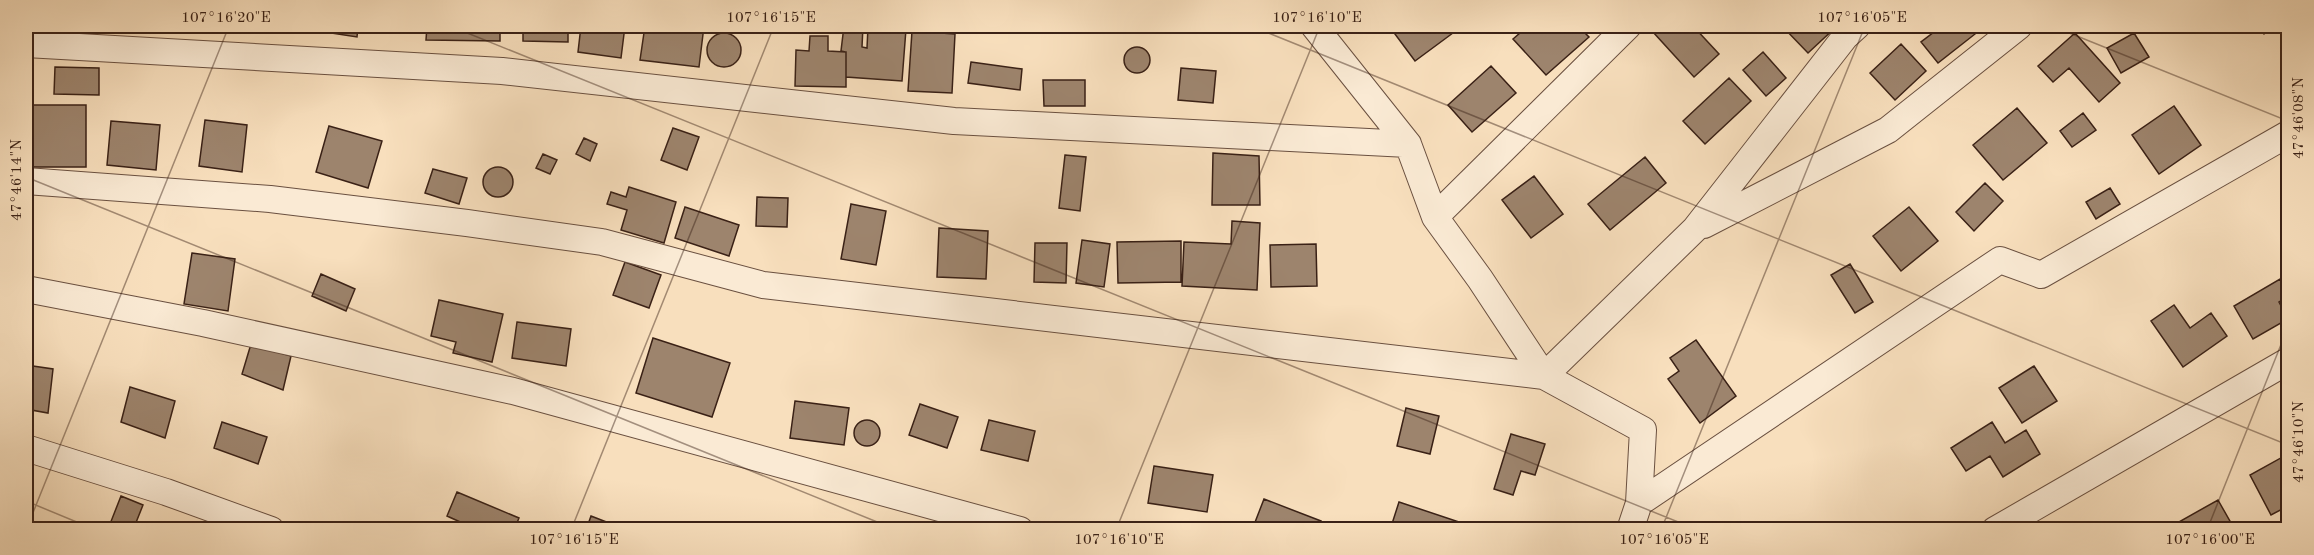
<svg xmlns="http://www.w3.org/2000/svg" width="2314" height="555" font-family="'Old Standard TT',serif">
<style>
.building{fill:#9d846d;stroke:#3a2116;stroke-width:1.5}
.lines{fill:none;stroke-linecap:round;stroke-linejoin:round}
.street-casing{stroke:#6a5040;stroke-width:28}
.street{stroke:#faead4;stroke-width:26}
.ticks{fill:none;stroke:#3a2116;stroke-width:1.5;stroke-opacity:0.45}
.neatline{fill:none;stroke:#3a2116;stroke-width:2}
.ticks-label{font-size:15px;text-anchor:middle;fill:#3a2116}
</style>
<rect width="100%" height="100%" fill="#f8dfbd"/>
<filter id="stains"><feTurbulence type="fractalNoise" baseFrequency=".00333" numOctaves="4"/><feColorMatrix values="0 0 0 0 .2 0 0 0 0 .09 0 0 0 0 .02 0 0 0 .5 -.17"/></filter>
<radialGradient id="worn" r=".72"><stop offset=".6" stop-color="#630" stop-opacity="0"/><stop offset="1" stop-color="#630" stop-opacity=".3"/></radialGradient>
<path class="building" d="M299,26H358L357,37L299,28Z
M427,26H500V41L426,40Z
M523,26H568V42L523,41Z
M581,26H625L621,58L578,52Z
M645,26H704L699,67L640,60Z
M844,26H863L862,47L867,48L868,27L906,29L902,81L846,77V52L841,51Z
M1389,26H1460L1461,27L1415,61Z
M1528,26H1578L1589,37L1546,75L1513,39Z
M1660,26H1693L1719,54L1694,77L1653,32Z
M1782,26H1837L1808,53Z
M1942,26H1968L1975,34L1938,63L1921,42Z
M2257,26H2273L2264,34Z
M912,31L955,34L952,93L908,91Z
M2075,33L2120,83L2099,102L2069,68L2053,82L2038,66Z
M2134,33L2149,57L2121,73L2107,48Z
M707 50a17 17 0 1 1 34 0a17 17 0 1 1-34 0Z
M810,36H828V51L846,52V87L795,86L796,50L809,51Z
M1901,44L1926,71L1895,100L1870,73Z
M1124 60a13 13 0 1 1 26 0a13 13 0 1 1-26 0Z
M1763,52L1786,78L1766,96L1743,70Z
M971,62L1022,69L1020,90L968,83Z
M1491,66L1516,93L1472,132L1448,105Z
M55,67L99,68V95L54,94Z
M1181,68L1216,71L1213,103L1178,100Z
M1729,78L1751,101L1705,144L1683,121Z
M1043,80H1085V106H1044Z
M26,105H86V167H26Z
M2174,106L2201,145L2159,174L2132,135Z
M2017,108L2047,143L2003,180L1973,145Z
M2083,113L2096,130L2072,147L2060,131Z
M205,120L247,125L242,172L199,166Z
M111,121L160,125L156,170L107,165Z
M329,126L382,141L368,188L316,172Z
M673,128L699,137L687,170L661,160Z
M584,138L597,144L590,161L576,154Z
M1213,153L1259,156L1260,205H1212Z
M543,154L557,160L550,174L536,168Z
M1065,155L1086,157L1080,211L1059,208Z
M1645,157L1666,183L1610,230L1588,204Z
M483 182a15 15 0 1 1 30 0a15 15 0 1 1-30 0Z
M433,169L467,178L459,204L425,193Z
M1534,176L1563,214L1531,238L1502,200Z
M1985,183L2003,201L1974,231L1956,212Z
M629,187L676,202L664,243L621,230L627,210L607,204L611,192L626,197Z
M2110,188L2120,204L2096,219L2086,202Z
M757,197L788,198L787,227L756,226Z
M851,204L886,211L876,265L841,259Z
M685,207L739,225L729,256L675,238Z
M1909,207L1938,241L1901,271L1873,236Z
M1232,221L1260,223L1257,290L1182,286L1184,242L1231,244Z
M939,228L988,231L986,279L937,277Z
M1082,240L1110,244L1104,287L1076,283Z
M1181,241V282L1118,283L1117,242Z
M1035,243H1067L1066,283L1034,282Z
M1316,244L1317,286L1271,287L1270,245Z
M192,253L235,259L228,311L184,304Z
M625,262L661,275L649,308L613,295Z
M1850,264L1873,302L1855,313L1831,275Z
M321,274L355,289L346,311L312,296Z
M2280,279L2288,296L2279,302L2288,319L2253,339L2234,306Z
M439,300L503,314L492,362L453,353L456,342L431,336Z
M2174,305L2190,328L2211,313L2227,336L2183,367L2151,321Z
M517,322L571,329L566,366L512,358Z
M653,338L730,363L712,417L636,393Z
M1696,340L1736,396L1700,423L1668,379L1679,371L1670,358Z
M251,344L291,356L283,390L242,374Z
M26,365L53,369L48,413L26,409Z
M2034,366L2057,401L2022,423L1999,388Z
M130,387L175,401L165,438L121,422Z
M795,401L849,408L844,445L790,438Z
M920,404L958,417L947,448L909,435Z
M1406,408L1439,416L1430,454L1397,446Z
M854 433a13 13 0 1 1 26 0a13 13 0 1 1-26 0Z
M989,420L1035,431L1028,461L981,450Z
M222,422L267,437L258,464L214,448Z
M1992,422L2005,443L2026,430L2040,454L2003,477L1990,456L1966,471L1951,448Z
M1511,434L1545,444L1535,475L1521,471L1513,495L1494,489Z
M2288,454V506L2271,515L2250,475Z
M1154,466L1213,475L1207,512L1148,503Z
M457,492L519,518L514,530H478L447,516Z
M121,496L143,505L133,530H123L110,524Z
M1264,499L1321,521L1317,530H1252Z
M2218,500L2235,530H2180L2177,523Z
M1399,502L1468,525L1467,530H1390Z
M591,516L627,530H586Z
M723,522L731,525L734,530H710L714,524Z"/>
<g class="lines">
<defs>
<path id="street" d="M1314,26L1408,144L1435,217L1480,279L1544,376L1643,430L1639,503L1630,530
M26,44L502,71L954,121L1408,144
M26,181L270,199L467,223L602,242L763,285L1544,376L1695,229L1845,37L1857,26
M1435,217L1628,26
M1704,225L1888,130L2019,26
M26,289L203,323L513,391L1020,530
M26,448L166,492L271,530
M1639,503L2000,260L2041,275L2288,134
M1995,530L2288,361"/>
</defs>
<use href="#street" class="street-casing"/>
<use href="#street" class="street"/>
</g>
<path class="ticks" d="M450,26L1698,530M1251,26L2288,445M2052,26L2288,121M26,177L897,530M26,501L96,530M26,530L229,26M571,530L774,26M1116,530L1320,26M1661,530L1865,26M2207,530L2288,327"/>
<rect width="2314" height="555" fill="none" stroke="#f8dfbd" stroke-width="66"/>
<rect x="33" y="33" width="2248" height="489" class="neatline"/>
<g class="ticks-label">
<text x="226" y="22">107°16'20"E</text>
<text x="771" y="22">107°16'15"E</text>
<text x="1317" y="22">107°16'10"E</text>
<text x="1862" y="22">107°16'05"E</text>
<text transform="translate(2298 118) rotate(-90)" y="5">47°46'08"N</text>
<text transform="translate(16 180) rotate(-90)" y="5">47°46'14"N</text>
<text transform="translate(2298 442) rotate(-90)" y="5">47°46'10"N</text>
<text x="574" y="544">107°16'15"E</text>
<text x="1119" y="544">107°16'10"E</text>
<text x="1664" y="544">107°16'05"E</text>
<text x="2210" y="544">107°16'00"E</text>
</g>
<rect width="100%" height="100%" filter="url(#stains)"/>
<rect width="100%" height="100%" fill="url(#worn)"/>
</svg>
